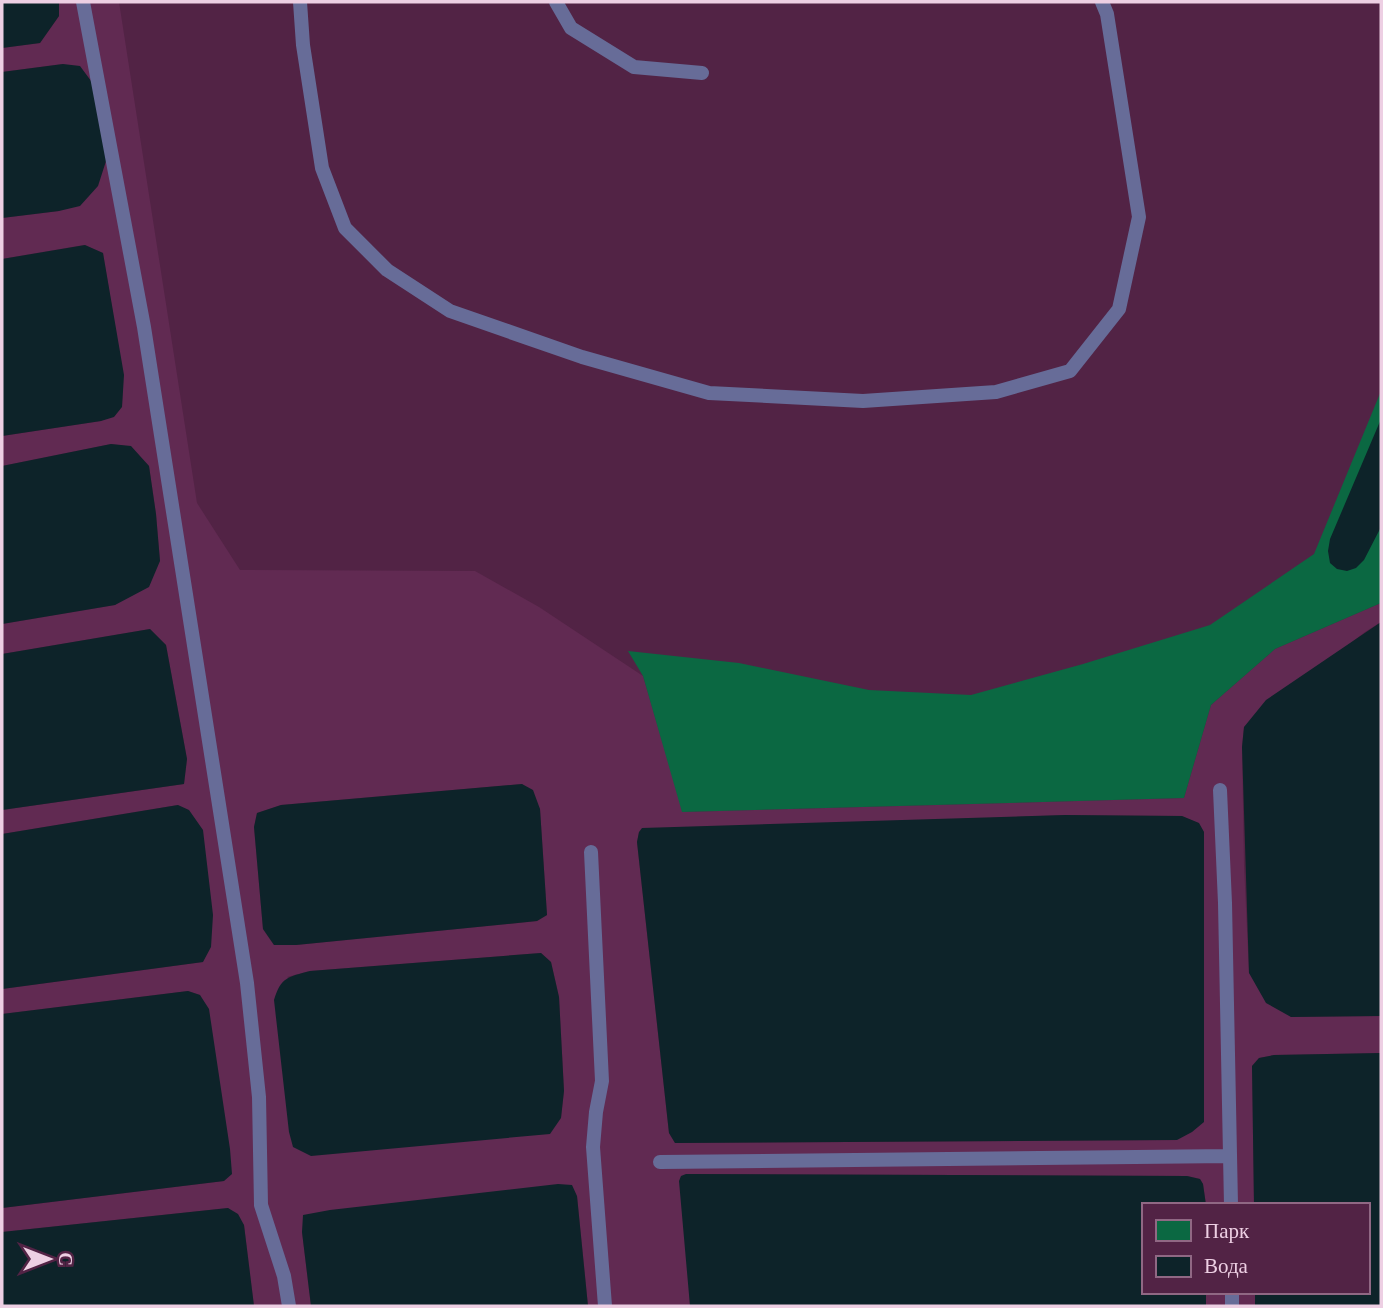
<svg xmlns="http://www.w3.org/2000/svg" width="1383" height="1308" font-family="'Libre Baskerville',serif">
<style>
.built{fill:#612a52;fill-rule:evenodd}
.green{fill:#0b6842}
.water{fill:#0d2329}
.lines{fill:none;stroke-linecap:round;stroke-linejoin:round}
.lane{stroke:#676c98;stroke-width:14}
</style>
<rect width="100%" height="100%" fill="#522345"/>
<path class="built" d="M59,2H119L197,503L240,570L475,571L539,607L643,676L683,812L1184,798L1211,705L1275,649L1381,603V622L1365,632L1244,727L1242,747L1244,865L1249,973L1291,1017L1381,1016V1053L1274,1055L1259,1058L1252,1066L1254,1205H1206L1203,1184L1200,1179L1187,1176L686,1174L690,1306H588L577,1196L302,1232L311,1306H254L244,1225L228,1208L2,1232V1208L224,1181L200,995L188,991L2,1014V989L203,962L178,805L2,834V810L184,784L187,759L166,645L150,629L2,654V624L115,605L160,561L156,514L149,466L131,447L111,444L2,466V436L101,421L122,406L123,375L103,253L84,245L2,259V218L59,211L63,64L2,72V48L40,43L59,16ZM522,784L540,809L547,915L537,921L296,945H274L263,929L254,827L257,813L281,805ZM1065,815L1182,816L1198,823L1204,832L1176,1140L675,1143L669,1133L637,842L639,832ZM541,953L551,962L559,997L564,1090L561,1117L287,977L310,971Z
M1206,1292H1255V1306H1206Z"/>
<path class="green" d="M1381,391V603L1275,649L1211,705L1184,798L682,812L643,676L628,651L739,663L869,690L971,695L1083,664L1210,625L1314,554Z"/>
<path class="water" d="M2,2H59V16L40,43L2,48Z
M63,64L80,66L94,85L107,158L98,186L80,206L59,211L2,218V72Z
M85,245L103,253L124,375L122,407L114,417L101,421L2,436V259Z
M1381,419V527L1364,560L1356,568L1347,571L1337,569L1330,563L1328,551L1330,539Z
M111,444L131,446L149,466L156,514L160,561L149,587L115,605L2,624V466Z
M1381,622V1016L1291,1017L1266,1003L1249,973L1242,747L1244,727L1266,700Z
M150,629L166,645L187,759L184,784L2,810V654Z
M522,784L533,790L540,809L547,915L537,921L296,945H274L263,929L254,827L257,813L281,805Z
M178,805L189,810L203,830L213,915L211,947L203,962L2,989V834Z
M1065,815L1182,816L1199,823L1204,832V1122L1192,1132L1177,1140L675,1143L669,1133L637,842L639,832L642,828Z
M541,953L551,962L559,997L564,1091L561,1118L550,1134L311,1156L293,1147L289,1132L274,1000C281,977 288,977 310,971Z
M188,991L200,995L209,1009L230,1149L232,1174L224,1181L2,1208V1014Z
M1381,1053V1306H1255V1292H1367V1205H1254L1252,1066L1259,1058L1274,1055Z
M686,1174L1187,1176L1200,1179L1203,1184L1206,1205H1143V1292H1206V1306H690L679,1181L681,1176Z
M558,1184L572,1185L577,1196L588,1306H311L302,1232L303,1215L330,1210Z
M228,1208L238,1214L244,1225L254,1306H2V1232Z"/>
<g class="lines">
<path class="lane" d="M83,2L144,327L247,983L259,1097L261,1205L284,1276L289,1306
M300,2L303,45L322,168L345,228L387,270L450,311L582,357L709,393L863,401L996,392L1070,371L1119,309L1139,217L1107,14L1102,2
M556,2L571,28L634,67L702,73
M1220,790L1225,903L1231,1205
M591,852L602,1081L596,1112L593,1147L605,1306
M660,1162L1230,1156
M1232,1292V1306"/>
</g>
<rect width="1383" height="1308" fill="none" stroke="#edcfe3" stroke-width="7"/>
<rect x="1142" y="1203" width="228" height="91" fill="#522345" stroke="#906884" stroke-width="2"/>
<rect x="1156" y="1220" width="35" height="21" fill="#0b6842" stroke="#906884" stroke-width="2"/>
<text x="1204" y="1238" font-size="21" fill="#edcfe3">Парк</text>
<rect x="1156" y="1256" width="35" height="21" fill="#0d2329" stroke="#906884" stroke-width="2"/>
<text x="1204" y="1273" font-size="21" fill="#edcfe3">Вода</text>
<g transform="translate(49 1259) rotate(90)" stroke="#522345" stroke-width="5" paint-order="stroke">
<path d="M0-5L12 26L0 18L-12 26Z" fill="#edcfe3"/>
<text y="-10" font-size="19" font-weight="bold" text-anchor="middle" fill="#edcfe3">С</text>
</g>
</svg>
